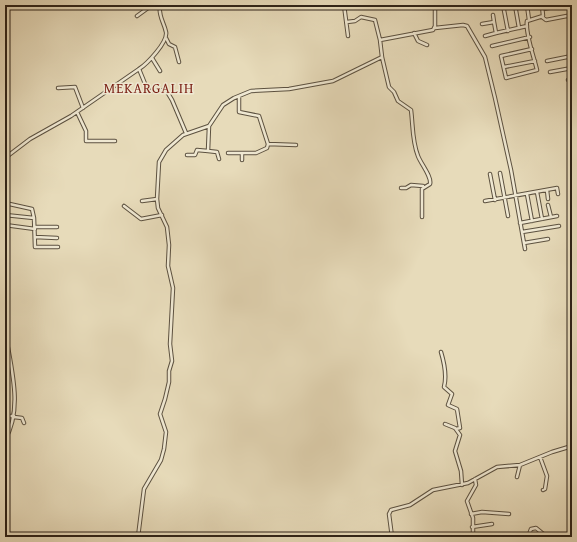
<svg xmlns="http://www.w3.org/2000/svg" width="577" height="542" font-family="'Gentium Book Plus',serif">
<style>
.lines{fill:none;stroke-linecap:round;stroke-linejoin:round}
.minor-casing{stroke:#5c5140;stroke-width:4.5}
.minor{stroke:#efe8d2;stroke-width:2.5}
.labels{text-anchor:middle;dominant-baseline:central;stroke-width:3;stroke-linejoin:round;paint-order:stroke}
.quarter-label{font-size:14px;letter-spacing:1px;fill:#7a1f14;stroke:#efe8d2}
</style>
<rect width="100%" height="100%" fill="#e7dbba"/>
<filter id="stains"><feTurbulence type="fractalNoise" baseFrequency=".005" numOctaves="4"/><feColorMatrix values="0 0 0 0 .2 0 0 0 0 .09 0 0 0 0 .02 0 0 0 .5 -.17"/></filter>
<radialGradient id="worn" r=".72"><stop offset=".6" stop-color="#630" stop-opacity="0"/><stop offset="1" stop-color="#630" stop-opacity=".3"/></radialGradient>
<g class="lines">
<defs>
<path id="minor" d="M160,5C158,16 164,22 166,32C168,42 147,64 139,69L148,91L166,90L172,100L186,133
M344,5L348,36
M503,5L508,31
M515,5L519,28
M527,5L529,20
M542,9L568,5
M493,15L494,22
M137,16L148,8L159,5
M542,17L546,20L572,15
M347,22L355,21L361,17L375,20L380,40
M482,24L494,22L496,33L527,26
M435,28L463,25L467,26L485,57L495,98L511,170L525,249
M414,33L418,41L427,45
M485,36L496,33
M166,38L169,44L175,47L179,62
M492,46L530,37
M532,49L501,56L506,78L537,70C534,57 525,33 527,21L543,16L542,5
M152,58L160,71
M547,61L572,56
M504,67L535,61
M550,72L572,68
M568,80L572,79
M58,88L75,87L83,108
M239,96V112L259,116L268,144L296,145
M77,112L86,131V141H115
M208,151L217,152L219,159
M228,153H256L267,148L268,144
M242,153V160
M187,155H195L197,150L208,151L209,126
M5,158L30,139L71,116L139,69
M500,173L508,216
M490,174L495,200
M5,185V187
M401,188H406L411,185L423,186
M547,190L548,199
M537,192L542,219
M527,194L532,221
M142,201L157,199
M485,201L557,188L558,194
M5,203L32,209L34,218L5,215
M548,205L551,217
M124,206L141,219L162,215
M422,217V189L430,184C432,177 421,164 418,156C412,141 413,125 411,110L398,101L394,92L389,87L382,57L380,40L433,30L435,26V5
M34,218L35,247H58
M520,223L557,216
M5,225L35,229
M35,227H57
M522,232L559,226
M35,237L57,238
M524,243L548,239
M5,330C10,365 24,407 5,440
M441,352C444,362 447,376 444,387L452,394L448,405L457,409L460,428L456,429
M5,416H14
M14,417L22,418L24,423
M445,424L455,428L460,435L455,451L461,471L462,485
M540,457L547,476L545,489L543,490
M517,477L520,465
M471,514L482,512L509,514
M472,527L492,524
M138,537L144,489L161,460L164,449L166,432L160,414L165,399L169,382V371L172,361L170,344L173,288L168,266L169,245L167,227L158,208L157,199L159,162L166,150L183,135L209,126L223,105L234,98L251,91L289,89L333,81L382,57
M392,537L389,514L391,510L410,505L433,490L468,483L497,467L520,465L552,452L572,446
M473,537V518L467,501L476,485L475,479
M528,537L531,529L536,528L547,537"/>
</defs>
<use href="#minor" class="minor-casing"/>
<use href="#minor" class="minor"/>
</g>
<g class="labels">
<g class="quarter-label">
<text x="149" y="88">MEKARGALIH</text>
</g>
</g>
<rect width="577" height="542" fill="none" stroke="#e7dbba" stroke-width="20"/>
<rect x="6" y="6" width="565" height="530" fill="none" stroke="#2e2318" stroke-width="2"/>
<rect x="10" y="10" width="557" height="522" fill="none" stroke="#2e2318"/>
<rect width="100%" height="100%" filter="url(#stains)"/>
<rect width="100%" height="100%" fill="url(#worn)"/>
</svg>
